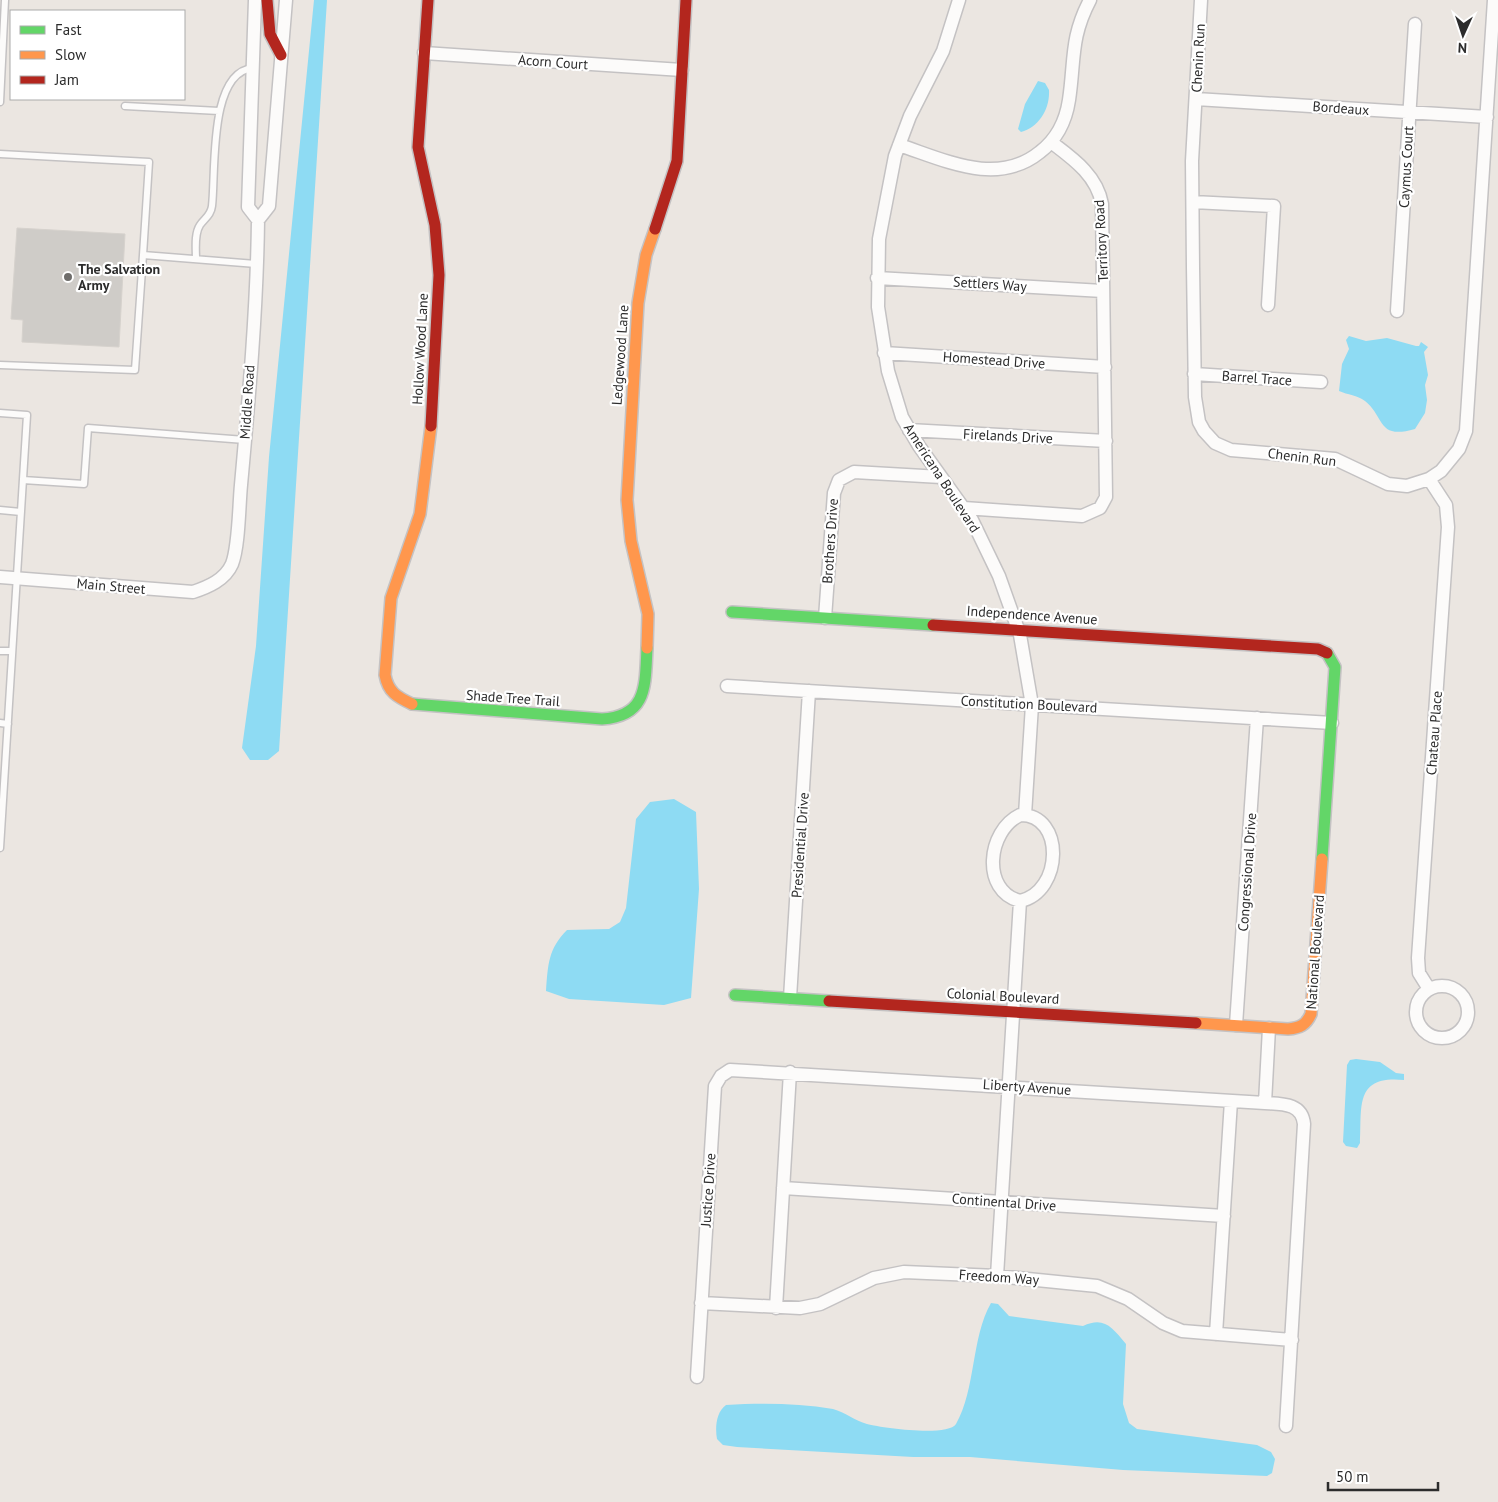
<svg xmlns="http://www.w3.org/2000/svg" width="1498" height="1502" font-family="'PT Sans',sans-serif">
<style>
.water{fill:#8edbf3}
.building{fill:#cfccc8;stroke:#d6d2cd}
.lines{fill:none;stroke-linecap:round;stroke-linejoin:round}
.lane-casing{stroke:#c4c2c3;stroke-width:9}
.street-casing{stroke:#c4c2c3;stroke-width:15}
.fast-casing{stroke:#c4c2c3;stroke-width:14}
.slow-casing{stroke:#c4c2c3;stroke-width:14}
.jam-casing{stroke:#c4c2c3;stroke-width:14}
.lane{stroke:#fcfbfa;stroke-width:6}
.street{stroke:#fcfbfa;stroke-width:12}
.fast{stroke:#63d668;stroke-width:11}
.slow{stroke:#ff974d;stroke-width:11}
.jam{stroke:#b3261e;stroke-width:11}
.poi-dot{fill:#6f6d6b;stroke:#fff;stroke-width:2}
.labels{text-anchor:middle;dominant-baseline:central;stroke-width:4.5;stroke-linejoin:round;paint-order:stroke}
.street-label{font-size:14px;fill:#2c2c2c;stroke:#fff}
.poi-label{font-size:14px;font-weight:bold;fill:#2c2c2c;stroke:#fff;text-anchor:start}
</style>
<rect width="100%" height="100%" fill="#ebe6e1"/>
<path class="water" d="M314,0H327L279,751L268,760H250L242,748L256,646L269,457Z
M1038,81L1045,83L1049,90C1050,109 1039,127 1021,132L1018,129L1025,104Z
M1349,336L1366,341L1387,338L1416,346H1419L1421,342L1428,347L1424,352L1428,375L1425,385L1427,400L1425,413L1415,429C1377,440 1385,417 1365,401C1357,395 1348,395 1339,391L1342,364L1349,349L1346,340Z
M674,799L696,812L699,889L691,998L664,1005L569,999L546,991C548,965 548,949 567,930L609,929L620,922L626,908L636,819L650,802Z
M1356,1059L1380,1062L1396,1073L1404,1074V1080C1354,1075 1362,1107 1360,1143L1357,1148L1346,1146L1343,1142L1347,1065L1350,1060Z
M991,1303L998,1304L1009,1316L1083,1326C1104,1316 1112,1327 1126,1344L1123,1404L1129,1423L1137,1429L1257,1445L1271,1452L1275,1459L1272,1473L1267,1476L1123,1470L970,1457H913L737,1447L723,1445L717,1439C715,1428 716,1412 726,1405C760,1403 798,1403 833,1409C845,1412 855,1421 867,1424C882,1428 948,1437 956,1424C976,1389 971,1338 991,1303Z"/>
<path class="building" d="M17,228L125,234L119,347L22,342L23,320L11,319Z"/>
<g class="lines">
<defs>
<path id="lane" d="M0,102L5,0
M125,106L219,111
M0,154L149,162L143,255
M196,259C196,249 194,234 200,225C205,218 211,215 212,206C216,173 208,72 253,68
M0,365L135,370L143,255L257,264
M0,413L27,415L0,848
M23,480L84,484L88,428L245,440
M0,510L21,512
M0,651H12
M0,723L8,724"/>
<path id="street" d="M255,0L248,207L258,220L269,206L286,0
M959,0L943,51L910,116L895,156L879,239L878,307L888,371L902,417L919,446L972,520L999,576L1020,635L1032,705L1025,815
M1201,0L1192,161L1193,267L1195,397L1199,422L1204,431L1215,443L1231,450L1335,459L1388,484L1407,486L1429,479L1441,471L1459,449L1466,431L1494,0
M424,53L682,70
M1196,99L1487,117
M899,145C945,160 997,187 1040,152C1057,139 1066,120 1069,100C1075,60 1070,38 1090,0
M1193,202L1274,206L1268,305
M877,278L1103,291
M1397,311L1415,24
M884,353L1105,367
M1194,374L1321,382
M909,430L1106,441
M1429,479L1446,505L1448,527L1418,958L1419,973L1429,989
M964,508L1082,516L1100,508L1106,497L1102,204C1097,175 1072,158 1051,142
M0,577L193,592C208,587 225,580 232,564C239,546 239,505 241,485C249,397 257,308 258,220
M825,618L834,493L839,480L854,472L941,477
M727,686L1332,723
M1020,815C1065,814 1063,892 1020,901C981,891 987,831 1020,815Z
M1416 1012a26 26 0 1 1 52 0a26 26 0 1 1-52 0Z
M790,998L809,691
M1236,1025L1257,718
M1265,1103L1269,1028
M783,1188L1224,1216
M997,1276L1020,901
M701,1303L800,1308L820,1304L874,1278L904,1272L997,1276L1097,1286L1128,1299L1163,1323L1182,1331L1292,1340
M776,1308L790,1072
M1216,1334L1231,1101
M697,1377L715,1086L721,1076L730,1070L1265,1103C1282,1104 1302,1103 1304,1124L1286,1426"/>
<path id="fast" d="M732,612L933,625
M412,704L602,719C648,716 645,685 647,648
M1322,859L1335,667L1327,653
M735,995L829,1001"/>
<path id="slow" d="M647,648L648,614L631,541L627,500L638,303L646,255L655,229
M412,704C397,697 388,692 385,675L391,598L420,514L431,426
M1196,1023L1288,1029C1300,1028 1306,1025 1311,1014L1322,859"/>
<path id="jam" d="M267,0L270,34L281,55
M428,0L418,147L435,225L439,275L431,426
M655,229L677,161L686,0
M933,625L1318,649L1327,653
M829,1001L1196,1023"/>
</defs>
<use href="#lane" class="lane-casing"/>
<use href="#street" class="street-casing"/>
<use href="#fast" class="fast-casing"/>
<use href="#slow" class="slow-casing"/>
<use href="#jam" class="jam-casing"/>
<use href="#lane" class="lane"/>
<use href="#street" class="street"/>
<use href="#fast" class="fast"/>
<use href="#slow" class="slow"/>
<use href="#jam" class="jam"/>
</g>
<circle class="poi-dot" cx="68" cy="277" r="5"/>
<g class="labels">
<g class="street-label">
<text transform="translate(1198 58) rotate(-87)">Chenin Run</text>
<text transform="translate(553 62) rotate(4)">Acorn Court</text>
<text transform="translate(1341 108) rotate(4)">Bordeaux</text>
<text transform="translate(1406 167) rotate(-87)">Caymus Court</text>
<text transform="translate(1101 241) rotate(-93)">Territory Road</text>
<text transform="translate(990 284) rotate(4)">Settlers Way</text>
<text transform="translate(420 349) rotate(-87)">Hollow Wood Lane</text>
<text transform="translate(620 355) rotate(-86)">Ledgewood Lane</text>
<text transform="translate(994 360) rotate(4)">Homestead Drive</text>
<text transform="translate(1257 378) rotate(4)">Barrel Trace</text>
<text transform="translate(247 402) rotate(-86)">Middle Road</text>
<text transform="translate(1008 436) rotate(3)">Firelands Drive</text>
<text transform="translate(1302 457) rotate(7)">Chenin Run</text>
<text transform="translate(942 478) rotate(57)">Americana Boulevard</text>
<text transform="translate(830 541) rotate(-86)">Brothers Drive</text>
<text transform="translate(111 586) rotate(5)">Main Street</text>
<text transform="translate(1032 615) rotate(4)">Independence Avenue</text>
<text transform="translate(513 698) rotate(4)">Shade Tree Trail</text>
<text transform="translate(1029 704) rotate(3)">Constitution Boulevard</text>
<text transform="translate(1434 733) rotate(-86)">Chateau Place</text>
<text transform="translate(800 845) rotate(-86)">Presidential Drive</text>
<text transform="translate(1247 872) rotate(-86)">Congressional Drive</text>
<text transform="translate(1315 952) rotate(-86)">National Boulevard</text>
<text transform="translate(1003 996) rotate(3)">Colonial Boulevard</text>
<text transform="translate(1027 1087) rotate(4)">Liberty Avenue</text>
<text transform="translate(708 1190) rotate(-86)">Justice Drive</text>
<text transform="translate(1004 1202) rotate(4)">Continental Drive</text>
<text transform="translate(999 1277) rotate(4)">Freedom Way</text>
</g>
<g class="poi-label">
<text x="78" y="269">The Salvation<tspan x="78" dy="16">Army</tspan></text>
</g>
</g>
<rect x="10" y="10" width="175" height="90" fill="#ffffff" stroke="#ababab"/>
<rect x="20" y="26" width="25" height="8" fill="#63d668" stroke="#ababab"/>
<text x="55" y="35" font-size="15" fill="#2c2c2c">Fast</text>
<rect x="20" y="51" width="25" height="8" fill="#ff974d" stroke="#ababab"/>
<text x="55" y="60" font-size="15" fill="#2c2c2c">Slow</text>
<rect x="20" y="76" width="25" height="8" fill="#b3261e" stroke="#ababab"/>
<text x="55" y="85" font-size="15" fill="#2c2c2c">Jam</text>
<g transform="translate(1463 35) rotate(183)" stroke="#ffffff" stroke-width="4" paint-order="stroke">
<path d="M0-4L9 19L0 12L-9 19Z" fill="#2c2c2c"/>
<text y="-8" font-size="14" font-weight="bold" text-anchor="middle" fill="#2c2c2c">N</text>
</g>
<path d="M1328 1482v8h110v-8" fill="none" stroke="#2c2c2c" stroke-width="2.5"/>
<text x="1336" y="1482" font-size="15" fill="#2c2c2c" stroke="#ffffff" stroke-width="4" paint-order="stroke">50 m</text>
</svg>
